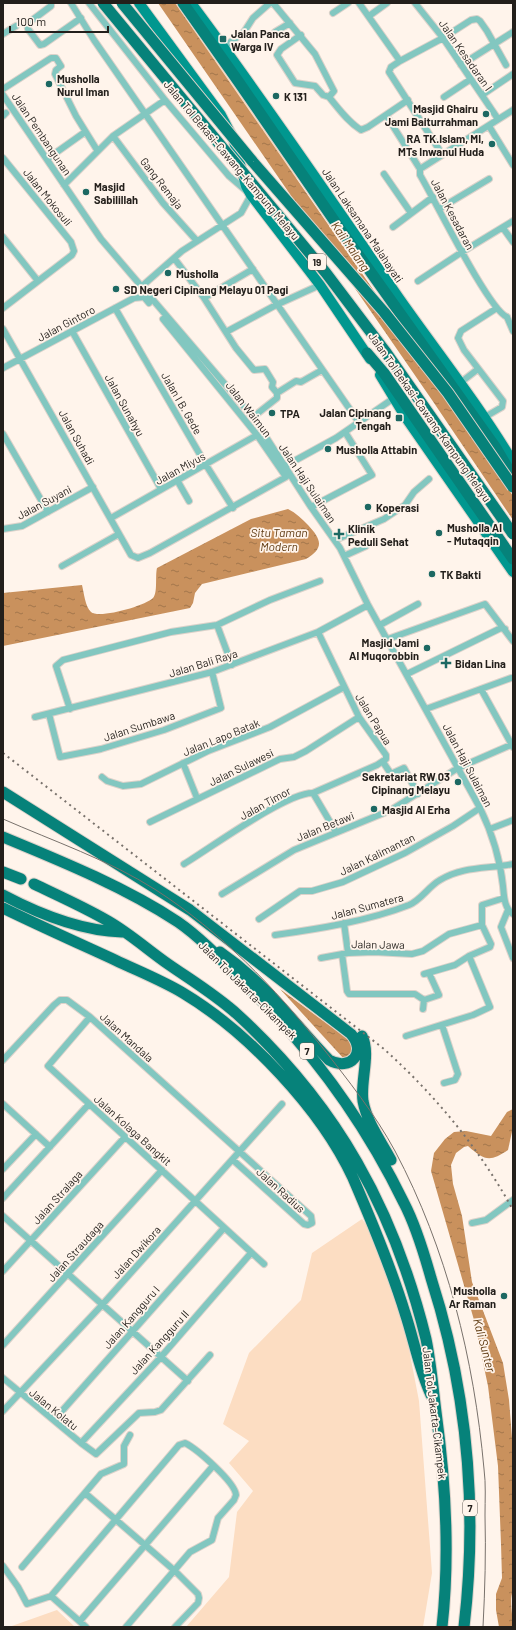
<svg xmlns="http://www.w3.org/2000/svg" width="516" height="1630" font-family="Barlow,sans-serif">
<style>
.grass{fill:#fcddc2}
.water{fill:url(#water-ripples)}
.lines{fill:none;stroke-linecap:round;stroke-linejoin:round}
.minor-casing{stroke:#dcd2ca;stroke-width:8}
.primary-casing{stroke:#dcd2ca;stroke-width:12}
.motorway-casing{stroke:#dcd2ca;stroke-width:13}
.minor{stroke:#82c7c0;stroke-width:6}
.primary{stroke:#00978f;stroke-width:10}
.motorway{stroke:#06827a;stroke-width:11}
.tram{stroke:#79726c;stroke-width:1}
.rail{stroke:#79726c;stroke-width:2;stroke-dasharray:2 4;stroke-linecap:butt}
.motorway-bridge-casing{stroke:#dcd2ca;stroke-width:13;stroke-linecap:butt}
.motorway-bridge{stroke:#06827a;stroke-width:11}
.poi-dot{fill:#1c6862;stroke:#fff4eb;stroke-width:1.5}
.labels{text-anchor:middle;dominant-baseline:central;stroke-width:3.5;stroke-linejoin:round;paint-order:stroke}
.shield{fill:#fff4eb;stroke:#655f59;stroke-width:1}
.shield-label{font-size:10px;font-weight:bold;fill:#231f1b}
.poi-label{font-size:11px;font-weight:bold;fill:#231f1b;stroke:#fff4eb;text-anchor:start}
.street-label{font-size:11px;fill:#231f1b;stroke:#fff4eb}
.water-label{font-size:12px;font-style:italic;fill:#5f3a11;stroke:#fff4eb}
</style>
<defs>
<pattern id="water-ripples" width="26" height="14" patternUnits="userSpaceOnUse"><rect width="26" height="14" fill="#c9915d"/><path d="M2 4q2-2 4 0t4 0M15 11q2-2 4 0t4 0" fill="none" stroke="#a3764c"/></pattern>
</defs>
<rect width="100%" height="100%" fill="#fff4eb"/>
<path class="grass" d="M175,3H185L303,174L296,178Z
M362,1219L392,1261L419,1401L432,1573L423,1627H186L229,1577L237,1512L253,1491L229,1463L249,1441L223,1424L249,1353L301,1300L312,1253Z
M57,1610L75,1627H9Z"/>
<path class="water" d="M158,3H175L444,392L513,496V520L432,400Z
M288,509C296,513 302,519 308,525C321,539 325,548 306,559L202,584L195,593L193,603L190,608L3,646V593L82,585C84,593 85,606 91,612C99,619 145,606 153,598C158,593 155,576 157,568L251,519Z
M280,989L353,1043L354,1053L344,1059Z
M513,1109V1127L508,1150C490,1162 485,1161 468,1146L464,1147L456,1153L451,1165L453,1184L462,1216L472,1282L503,1363L509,1400L513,1451V1591C509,1598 513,1617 513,1627H499L496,1610V1594L502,1578L501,1544L498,1466L488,1386L474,1320L431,1171L434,1153L445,1139L454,1132L466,1131L491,1136L507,1112Z"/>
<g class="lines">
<defs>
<path id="minor" d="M51,3V6L27,24L28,29L40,45L44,44L81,18
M71,3L94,40L358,421
M89,3L165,100L229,176L251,195L241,213L182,251L141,287
M273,3L315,54L334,91L329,97C339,109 348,122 361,130L368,127L408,100
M359,3L400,61L391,67L389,72L442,154
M415,3L443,38L498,119
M333,13L348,3
M369,16L387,3
M275,32L290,23
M3,34L16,26
M301,35L281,49L277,55L295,83L315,86L323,95L329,97
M224,47L244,32L253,18L270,3
M400,61L443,38L471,20L477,19L480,21L487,31L506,65
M461,65L513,32
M3,89L51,58H56L61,66L56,70L55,74L76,116L97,150
M3,95L101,239L253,417L311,507L340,548L368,605L480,808C492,833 500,857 503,886C504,896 504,908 513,914
M482,95L513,74
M444,97L471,79
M386,115L420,169
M3,116L6,113
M489,126L513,165
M113,136L163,203L197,241
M3,158L71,242L74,251L72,255L3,308
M47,159L85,132
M420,169V175C434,198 488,309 507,317
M420,169L513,110
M384,174L411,213
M64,185L113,136L165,100
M439,209L489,179
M393,227L433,197
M503,228L513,242
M3,237L38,281
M174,258L204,298L236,348L254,370L265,369L273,382L272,387L277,393V398L253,417
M418,281L462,252L513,221
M204,298L253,269
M115,308L206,465L233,508
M507,317L513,331
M3,329L131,555L138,558L150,553L286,477L257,435L163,319
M72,331L161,489
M226,332L276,305L320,285
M3,368L134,298L144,297L149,303
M460,383L478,369
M277,393L296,381L301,382L322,370
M485,417L502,407L503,401L464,350L458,338L461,331L497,308
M3,434L48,512
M285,466L336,438L394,398
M177,480L189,501
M311,507L372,475L345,432
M111,518L257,435
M3,529L22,526L93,487
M335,540L384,519L405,505L414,492L429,479
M344,556L366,546
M62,566L119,534
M380,625L418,604
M388,639L485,604L513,641
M232,665L217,625L270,600L320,581
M407,674L501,628L505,629
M481,689L513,747
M70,709L56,666L63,660L171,632L217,625
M426,709L511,678
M49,714L60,757L101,749L164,730L221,708L212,672
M35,717L212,672L318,632L368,605
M383,762L391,774L404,768L418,794
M183,763L197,798
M102,777L107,781L123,786L141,784L208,751L270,727L344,687
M313,793L336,832
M150,822L280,759L294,757L306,751L359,717
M490,829L513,820
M184,864C209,849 287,792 313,793L377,765L386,759V755L359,717L318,632
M222,894L294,850L391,810L458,768L513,744
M508,910L501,927L513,958
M259,919L300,891H312L343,882L405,853L453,826L480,808
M344,923L348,953
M275,935C318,929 368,921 409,905C421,900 428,887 440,880C463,866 487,869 513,864
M342,954L347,991L349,994H415L424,1000
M321,958L348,953L374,952L412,954L423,951L449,934L482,925
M424,974L455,965L469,956L490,947L491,944L482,925V905L504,898
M423,1009L424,1000L439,995L429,973
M90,1017L48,1066L264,1264
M442,1025L458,1074L455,1080L444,1083
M406,1036L473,1015L490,1007L469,956
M3,1060L54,1005L60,1000H67L90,1017L311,1216L312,1223L308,1225L304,1224L233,1160
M3,1104L50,1147
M3,1169L36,1134
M3,1198L89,1104
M3,1216L188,1381
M472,1223L486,1220L513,1200
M3,1271L125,1137
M3,1345L162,1170
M3,1378L81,1443L96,1454L139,1413L155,1412L161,1410L210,1355
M3,1411L102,1305L282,1104
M54,1420L224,1228
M81,1443L160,1358L251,1253
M85,1493L175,1571L198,1594L199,1598L198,1603L175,1627
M3,1566L18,1587L27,1604L51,1596L179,1445L185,1443C197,1449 235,1482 236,1495L234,1500L218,1518L212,1540L190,1552L126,1627
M22,1567L101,1474L124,1464V1446L130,1435
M51,1596L86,1627
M80,1621L213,1466"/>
<path id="primary" d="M139,3L221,115L233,138L246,186L251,195L320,285L370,359
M191,3C263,99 330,199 399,298C437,352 479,405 513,462
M380,375L406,418L513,572"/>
<path id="motorway" d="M183,3L238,81L340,229L496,448L513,477
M367,353L384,373L513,559
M3,792L190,910L351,1034C367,1052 351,1072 329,1060C292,1021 265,983 220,952
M3,837C61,861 125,887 178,922C207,942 232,972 258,997C317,1057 367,1127 404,1203C416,1226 424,1253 431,1278C468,1393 478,1507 464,1627
M3,872L21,879
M34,884C59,896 84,907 108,921C129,933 148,950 168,964C191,980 216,995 238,1015C337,1106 394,1209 426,1339C431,1363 433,1388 436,1412C446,1484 450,1555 442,1627
M3,895C39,914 81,931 122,932
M3,908C40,926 78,943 115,960C138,971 161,980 183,993C248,1032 321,1109 353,1178C372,1222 391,1267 405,1313C414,1340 419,1369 431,1395
M362,1036C371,1053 360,1082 363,1101C367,1123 381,1141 391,1160"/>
</defs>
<use href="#minor" class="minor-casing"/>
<use href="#primary" class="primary-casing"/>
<use href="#motorway" class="motorway-casing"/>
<use href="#minor" class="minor"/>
<use href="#primary" class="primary"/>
<use href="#motorway" class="motorway"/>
<path class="tram" d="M3,819C53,841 109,860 156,890C221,932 274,987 322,1047C348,1080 375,1114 395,1151C447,1249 474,1359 484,1469C486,1484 485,1500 485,1515C486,1552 485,1589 483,1627"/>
<path class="rail" d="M3,753L384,1049C436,1096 479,1148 513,1210"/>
<defs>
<path id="motorway-bridge" d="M103,3L326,273L385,351L513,534
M122,3L253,162L384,312L448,393L513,487"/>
</defs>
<use href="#motorway-bridge" class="motorway-bridge-casing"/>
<use href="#motorway-bridge" class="motorway-bridge"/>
</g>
<g class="poi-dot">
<rect x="219" y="35" width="8" height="8" rx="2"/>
<circle cx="49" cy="84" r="4"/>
<circle cx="276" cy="96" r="4"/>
<circle cx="486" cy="114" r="4"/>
<circle cx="492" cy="144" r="4"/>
<circle cx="86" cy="192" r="4"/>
<circle cx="168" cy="273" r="4"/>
<circle cx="116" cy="289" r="4"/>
<circle cx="272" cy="413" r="4"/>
<rect x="395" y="414" width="8" height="8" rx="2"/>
<circle cx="328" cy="449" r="4"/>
<circle cx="368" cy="507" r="4"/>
<circle cx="439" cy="533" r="4"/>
<path d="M337 528h4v4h4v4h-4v4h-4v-4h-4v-4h4z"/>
<circle cx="432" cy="574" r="4"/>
<circle cx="427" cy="648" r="4"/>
<path d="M444 657h4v4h4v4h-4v4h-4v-4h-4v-4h4z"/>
<circle cx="458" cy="782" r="4"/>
<circle cx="374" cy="809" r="4"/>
<circle cx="504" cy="1296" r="4"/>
</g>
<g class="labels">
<g class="shield">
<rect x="308" y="254" width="18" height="16" rx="3"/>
<rect x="300" y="1043" width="14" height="16" rx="3"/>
<rect x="463" y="1500" width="14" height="16" rx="3"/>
</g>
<g class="shield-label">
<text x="317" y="262">19</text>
<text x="307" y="1051">7</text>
<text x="470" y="1508">7</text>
</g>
<g class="poi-label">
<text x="231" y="33">Jalan Panca<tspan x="231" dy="13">Warga IV</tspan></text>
<text x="57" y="78">Musholla<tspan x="57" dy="13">Nurul Iman</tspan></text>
<text x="284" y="96">K 131</text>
<text x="478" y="108" text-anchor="end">Masjid Ghairu<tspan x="478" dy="13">Jami Baiturrahman</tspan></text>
<text x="484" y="138" text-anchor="end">RA TK.Islam, MI,<tspan x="484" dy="13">MTs Inwanul Huda</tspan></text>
<text x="94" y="186">Masjid<tspan x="94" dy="13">Sabilillah</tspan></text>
<text x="176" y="273">Musholla</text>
<text x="124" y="289">SD Negeri Cipinang Melayu 01 Pagi</text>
<text x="391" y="412" text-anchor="end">Jalan Cipinang<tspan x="391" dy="13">Tengah</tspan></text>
<text x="280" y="413">TPA</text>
<text x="336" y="449">Musholla Attabin</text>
<text x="376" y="507">Koperasi</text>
<text x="447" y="527">Musholla Al<tspan x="447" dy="13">- Mutaqqin</tspan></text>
<text x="348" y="528">Klinik<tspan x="348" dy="13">Peduli Sehat</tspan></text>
<text x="440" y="574">TK Bakti</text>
<text x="419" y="642" text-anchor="end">Masjid Jami<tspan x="419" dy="13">Al Muqorobbin</tspan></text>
<text x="455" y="663">Bidan Lina</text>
<text x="450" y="776" text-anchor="end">Sekretariat RW 03<tspan x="450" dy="13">Cipinang Melayu</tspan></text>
<text x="382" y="809">Masjid Al Erha</text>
<text x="496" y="1290" text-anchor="end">Musholla<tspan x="496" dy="13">Ar Raman</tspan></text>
</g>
<g class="street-label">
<text transform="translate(466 55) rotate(55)">Jalan Kesadaran I</text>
<text transform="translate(42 134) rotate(56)">Jalan Pembangunan</text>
<text transform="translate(232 160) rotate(50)">Jalan Tol Bekasi–Cawang–Kampung Melayu</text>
<text transform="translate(162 183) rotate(52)">Gang Remaja</text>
<text transform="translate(48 197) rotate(51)">Jalan Mokosuli</text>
<text transform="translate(453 214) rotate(62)">Jalan Kesadaran</text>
<text transform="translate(363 225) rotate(56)">Jalan Laksamana Malahayati</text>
<text transform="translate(66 323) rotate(-28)">Jalan Gintoro</text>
<text transform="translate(182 403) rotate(60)">Jalan I B. Gede</text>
<text transform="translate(125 405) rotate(61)">Jalan Sunahyu</text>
<text transform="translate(249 409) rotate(52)">Jalan Waimun</text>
<text transform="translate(430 417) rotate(55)">Jalan Tol Bekasi–Cawang–Kampung Melayu</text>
<text transform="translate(77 437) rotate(61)">Jalan Suhadi</text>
<text transform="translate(180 468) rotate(-29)">Jalan Miyus</text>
<text transform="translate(308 483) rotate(56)">Jalan Haji Sulaiman</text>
<text transform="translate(44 502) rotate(-28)">Jalan Suyani</text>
<text transform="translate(203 663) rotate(-17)">Jalan Bali Raya</text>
<text transform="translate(374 719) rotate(58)">Jalan Papua</text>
<text transform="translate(139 726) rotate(-18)">Jalan Sumbawa</text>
<text transform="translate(221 737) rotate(-22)">Jalan Lapo Batak</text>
<text transform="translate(468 765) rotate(62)">Jalan Haji Sulaiman</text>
<text transform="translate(241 767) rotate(-26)">Jalan Sulawesi</text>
<text transform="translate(265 803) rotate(-29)">Jalan Timor</text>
<text transform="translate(325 826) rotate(-22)">Jalan Betawi</text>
<text transform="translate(377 854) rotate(-26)">Jalan Kalimantan</text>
<text transform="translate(367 906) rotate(-15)">Jalan Sumatera</text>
<text transform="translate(378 944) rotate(1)">Jalan Jawa</text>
<text transform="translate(248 990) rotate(45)">Jalan Tol Jakarta–Cikampek</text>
<text transform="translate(127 1037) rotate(42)">Jalan Mandala</text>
<text transform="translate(133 1130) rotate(42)">Jalan Kolaga Bangkit</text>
<text transform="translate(281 1190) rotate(42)">Jalan Radius</text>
<text transform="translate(57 1197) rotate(-48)">Jalan Stralaga</text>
<text transform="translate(75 1251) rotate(-48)">Jalan Straudaga</text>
<text transform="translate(136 1252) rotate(-48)">Jalan Dwikora</text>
<text transform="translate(131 1317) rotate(-49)">Jalan Kangguru I</text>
<text transform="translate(159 1342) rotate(-48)">Jalan Kangguru II</text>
<text transform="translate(54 1409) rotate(39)">Jalan Kolatu</text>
<text transform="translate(435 1413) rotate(83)">Jalan Tol Jakarta–Cikampek</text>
</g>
<g class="water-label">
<text transform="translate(351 246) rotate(55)">Kali Malang</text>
<text x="279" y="532">Situ Taman<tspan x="279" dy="14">Modern</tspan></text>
<text transform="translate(485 1345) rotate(75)">Kali Sunter</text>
</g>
</g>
<rect width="516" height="1630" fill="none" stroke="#231f1b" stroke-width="8"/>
<path d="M10 26v6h98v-6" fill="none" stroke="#231f1b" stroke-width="2"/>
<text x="16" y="26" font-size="12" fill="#231f1b" stroke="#fff4eb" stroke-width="3" paint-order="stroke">100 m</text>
</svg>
